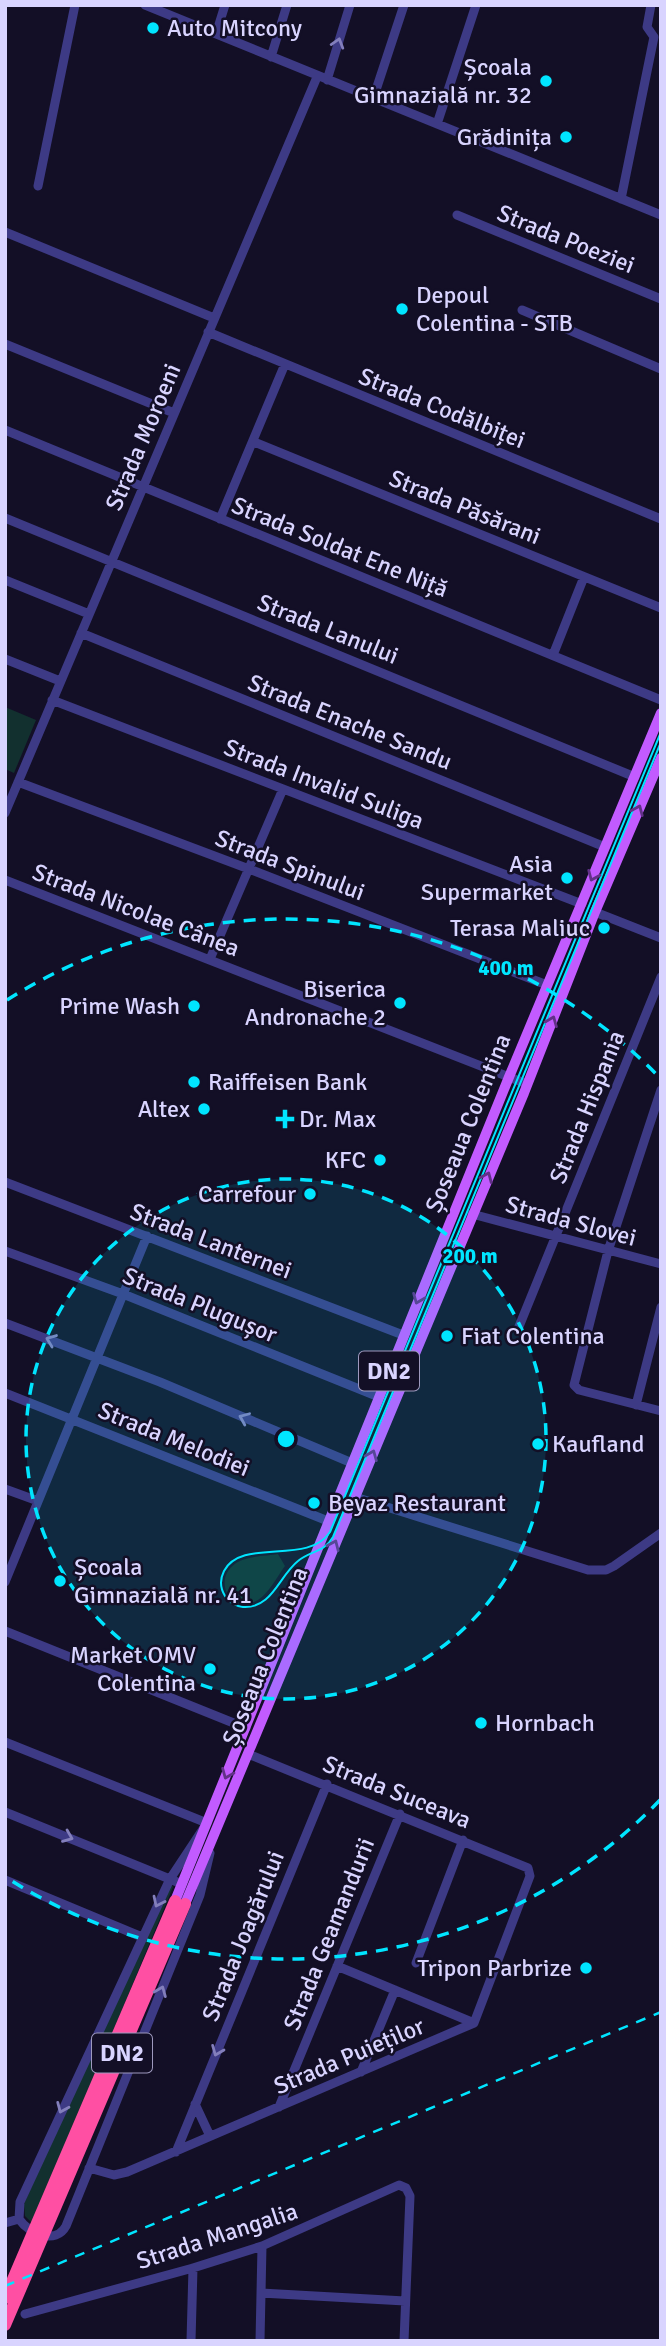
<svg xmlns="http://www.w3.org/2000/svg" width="666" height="2346" font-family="Signika,sans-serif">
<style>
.green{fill:#12302f}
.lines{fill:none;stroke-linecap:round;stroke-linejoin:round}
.minor{stroke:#3d3a85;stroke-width:9}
.major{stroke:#c25bff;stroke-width:10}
.highway{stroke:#ff4fa3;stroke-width:12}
.tram{stroke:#00e5ff;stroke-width:2}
.rail{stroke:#00e5ff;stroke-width:2.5;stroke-dasharray:10 9;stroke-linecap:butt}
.oneway{stroke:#837fbc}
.oneway2{stroke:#623188}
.ring{fill:none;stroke:#00e5ff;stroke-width:3.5;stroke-dasharray:12 9}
.poi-dot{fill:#00e5ff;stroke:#130f26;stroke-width:2.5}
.labels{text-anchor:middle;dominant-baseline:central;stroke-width:5;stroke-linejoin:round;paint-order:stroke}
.shield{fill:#130f26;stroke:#9e99be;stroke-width:2}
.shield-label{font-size:23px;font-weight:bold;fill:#d9d4ff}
.poi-label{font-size:24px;fill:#d9d4ff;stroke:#130f26;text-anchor:end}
.street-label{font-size:24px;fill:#d9d4ff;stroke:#130f26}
.centre{fill:#00e5ff;stroke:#130f26;stroke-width:3.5}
.ring-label{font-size:21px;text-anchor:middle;font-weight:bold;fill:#00e5ff;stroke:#130f26;stroke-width:5;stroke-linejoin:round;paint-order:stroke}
</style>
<rect width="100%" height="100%" fill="#130f26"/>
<path class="green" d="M5,707L36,720L14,773L5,769Z
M278,1554L285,1566C277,1577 269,1593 258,1600C231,1616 211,1580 236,1563C247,1556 266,1556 278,1554Z
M171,1884L173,1887L33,2224L25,2216L24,2204L79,2076Z"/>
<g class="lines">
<path class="minor" d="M145,5L661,215
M651,5L647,27L654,37
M216,34L225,5
M271,57L287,5
M327,80L350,5
M373,99L404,5
M437,124L476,5
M38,186L75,5
M621,199L654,37
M457,215L661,299
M5,232L214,318
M522,310L661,369
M208,332L661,519
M5,344L174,413
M5,430L661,700
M254,442L661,608
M5,518L635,777
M220,519L285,364
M5,580L89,614
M81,633L605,847
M553,655L584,577
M5,659L60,681
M52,700L582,904
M18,782L249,869L547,985
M5,813L317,77
M5,880L527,1084
M595,912L661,938
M210,959L283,789
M661,1090L608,1251L574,1385L579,1390L661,1411
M5,1182L403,1335
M472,1214L661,1264
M5,1251L123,1294L379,1397
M5,1323L160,1382L352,1463
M518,1329L661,977
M5,1393L328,1521
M636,1405L661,1307
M5,1489L38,1501
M355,1497L588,1570H606L614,1566L661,1533
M5,1582L147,1236
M5,1631L246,1728
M5,1742L207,1823L170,1879L20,2202L19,2219C29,2234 56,2245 66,2226L200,1895L210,1853
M5,1812L182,1884
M5,1880L142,1937
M416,1963L463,1840
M337,1966L474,2023
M361,2072L395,1990
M195,2104L210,2136
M279,2107L400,1814
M176,2152L327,1784
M89,2168L114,2175L127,2172L474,2023L530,1876L528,1868L248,1754
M5,2223L19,2219
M261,2293L405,2301
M25,2314L193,2268L262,2246L399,2185L406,2188L410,2196L404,2341
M191,2341L193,2268
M260,2341L262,2246"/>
<path class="major" d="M175,1901L509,1077L661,713
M185,1904L524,1093L595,912L661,758"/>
<path class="highway" d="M5,2298L175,1901
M5,2325L185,1904"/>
<path class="tram" d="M661,732L330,1532C308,1566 242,1537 224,1571C220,1579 220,1588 225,1596C229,1602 235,1606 243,1607C272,1609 279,1576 298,1561C310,1551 325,1552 333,1537L661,742"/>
<path class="rail" d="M5,2286L661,2012"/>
</g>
<defs><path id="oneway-chevron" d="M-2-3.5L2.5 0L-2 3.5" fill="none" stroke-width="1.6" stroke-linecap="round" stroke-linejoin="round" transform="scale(1.75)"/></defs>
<g class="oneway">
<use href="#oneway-chevron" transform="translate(338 43) rotate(-73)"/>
<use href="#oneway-chevron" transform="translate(51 1340) rotate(-159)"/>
<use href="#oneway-chevron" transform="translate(244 1418) rotate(-157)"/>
<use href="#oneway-chevron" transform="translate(68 1837) rotate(22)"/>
<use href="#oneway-chevron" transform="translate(158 1902) rotate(116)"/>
<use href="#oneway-chevron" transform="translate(161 1991) rotate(-68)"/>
<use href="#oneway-chevron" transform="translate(217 2051) rotate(112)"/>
<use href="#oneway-chevron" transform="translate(62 2108) rotate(113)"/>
</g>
<g class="oneway2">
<use href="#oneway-chevron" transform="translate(638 810) rotate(-67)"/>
<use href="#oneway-chevron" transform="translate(593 876) rotate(113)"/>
<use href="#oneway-chevron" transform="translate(552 1021) rotate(-68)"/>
<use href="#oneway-chevron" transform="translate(487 1177) rotate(-67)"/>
<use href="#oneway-chevron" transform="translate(418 1299) rotate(112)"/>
<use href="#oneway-chevron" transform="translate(372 1455) rotate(-68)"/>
<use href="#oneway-chevron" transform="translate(334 1545) rotate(-66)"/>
<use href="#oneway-chevron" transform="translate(227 1774) rotate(112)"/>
</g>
<circle cx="286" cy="1439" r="260" fill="#00e5ff" fill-opacity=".12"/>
<g class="ring">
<circle cx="286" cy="1439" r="260"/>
<path d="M660 1800A520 520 0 0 1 7 1878M7 1000A520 520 0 0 1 660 1078"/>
</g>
<g class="poi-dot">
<circle cx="153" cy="28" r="7"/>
<circle cx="546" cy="81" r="7"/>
<circle cx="566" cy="137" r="7"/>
<circle cx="402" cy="309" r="7"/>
<circle cx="567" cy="878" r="7"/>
<circle cx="604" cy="928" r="7"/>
<circle cx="400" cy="1003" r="7"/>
<circle cx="194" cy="1006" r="7"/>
<circle cx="194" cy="1082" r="7"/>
<circle cx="204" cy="1109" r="7"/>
<path d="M281.5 1108.5h7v7h7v7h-7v7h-7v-7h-7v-7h7z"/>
<circle cx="380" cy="1160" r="7"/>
<circle cx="310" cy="1194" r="7"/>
<circle cx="447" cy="1336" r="7"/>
<circle cx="538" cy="1444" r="7"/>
<circle cx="314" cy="1503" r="7"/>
<circle cx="60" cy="1581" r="7"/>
<circle cx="210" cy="1669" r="7"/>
<circle cx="481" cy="1723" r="7"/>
<circle cx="586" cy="1968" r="7"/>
</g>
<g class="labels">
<g class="shield">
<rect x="359" y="1351.5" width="60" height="39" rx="5"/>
<rect x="92" y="2033.5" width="60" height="39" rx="5"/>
</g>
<g class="shield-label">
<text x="389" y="1371">DN2</text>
<text x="122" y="2053">DN2</text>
</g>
<g class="poi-label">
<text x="167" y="28" text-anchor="start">Auto Mitcony</text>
<text x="532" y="67">Școala<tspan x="532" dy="28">Gimnazială nr. 32</tspan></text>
<text x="552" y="137">Grădinița</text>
<text x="416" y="295" text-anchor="start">Depoul<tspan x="416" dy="28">Colentina - STB</tspan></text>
<text x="553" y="864">Asia<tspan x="553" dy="28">Supermarket</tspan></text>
<text x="590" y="928">Terasa Maliuc</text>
<text x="386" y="989">Biserica<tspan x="386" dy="28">Andronache 2</tspan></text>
<text x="180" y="1006">Prime Wash</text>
<text x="208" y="1082" text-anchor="start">Raiffeisen Bank</text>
<text x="190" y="1109">Altex</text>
<text x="299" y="1119" text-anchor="start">Dr. Max</text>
<text x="366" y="1160">KFC</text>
<text x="296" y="1194">Carrefour</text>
<text x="461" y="1336" text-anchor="start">Fiat Colentina</text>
<text x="552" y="1444" text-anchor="start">Kaufland</text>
<text x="328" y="1503" text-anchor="start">Beyaz Restaurant</text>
<text x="74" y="1567" text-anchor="start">Școala<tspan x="74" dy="28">Gimnazială nr. 41</tspan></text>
<text x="196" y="1655">Market OMV<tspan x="196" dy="28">Colentina</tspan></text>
<text x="495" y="1723" text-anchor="start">Hornbach</text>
<text x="572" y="1968">Tripon Parbrize</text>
</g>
<g class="street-label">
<text transform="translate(566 239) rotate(22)">Strada Poeziei</text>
<text transform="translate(442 408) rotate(22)">Strada Codălbiței</text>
<text transform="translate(143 437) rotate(-67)">Strada Moroeni</text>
<text transform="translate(465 507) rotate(22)">Strada Păsărani</text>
<text transform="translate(340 547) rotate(22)">Strada Soldat Ene Niță</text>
<text transform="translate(328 629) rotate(22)">Strada Lanului</text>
<text transform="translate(350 722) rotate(22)">Strada Enache Sandu</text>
<text transform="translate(324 784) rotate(21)">Strada Invalid Suliga</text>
<text transform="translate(290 865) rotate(21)">Strada Spinului</text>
<text transform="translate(136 910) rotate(21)">Strada Nicolae Cânea</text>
<text transform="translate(587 1107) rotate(-68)">Strada Hispania</text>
<text transform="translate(468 1123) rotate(-68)">Șoseaua Colentina</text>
<text transform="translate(571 1221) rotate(15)">Strada Slovei</text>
<text transform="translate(211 1241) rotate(21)">Strada Lanternei</text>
<text transform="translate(200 1305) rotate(22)">Strada Plugușor</text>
<text transform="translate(174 1439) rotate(22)">Strada Melodiei</text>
<text transform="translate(265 1656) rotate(-68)">Șoseaua Colentina</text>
<text transform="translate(397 1792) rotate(22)">Strada Suceava</text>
<text transform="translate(329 1934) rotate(-68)">Strada Geamandurii</text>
<text transform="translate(243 1936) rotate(-68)">Strada Joagărului</text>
<text transform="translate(349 2056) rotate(-23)">Strada Puieților</text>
<text transform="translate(217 2236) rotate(-18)">Strada Mangalia</text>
</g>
</g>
<circle cx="286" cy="1439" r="10" class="centre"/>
<g class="ring-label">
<text x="506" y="975">400 m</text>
<text x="470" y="1263">200 m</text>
</g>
<rect width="666" height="2346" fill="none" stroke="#d9d4ff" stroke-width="14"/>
</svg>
